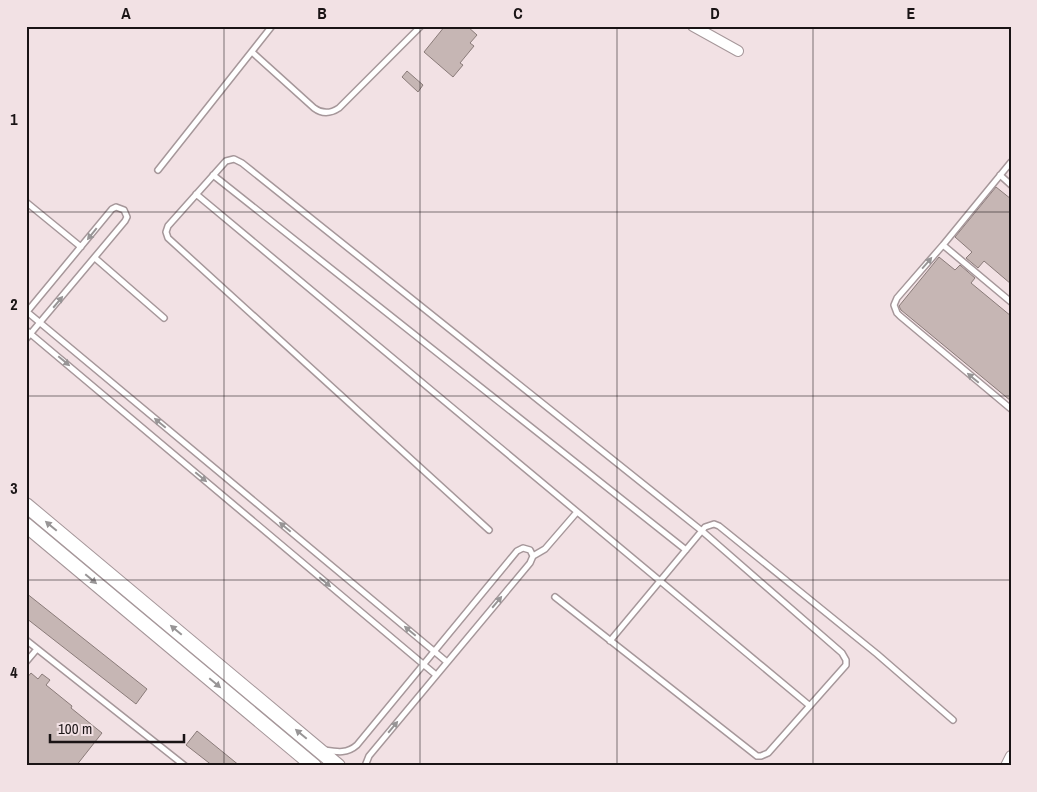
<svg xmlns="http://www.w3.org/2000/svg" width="1037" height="792" font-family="'Archivo Narrow',sans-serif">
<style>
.building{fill:#c6b6b4;stroke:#8a7b79}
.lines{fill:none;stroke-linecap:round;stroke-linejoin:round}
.service-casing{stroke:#a6979a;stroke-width:8}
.minor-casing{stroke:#a6979a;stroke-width:12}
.tertiary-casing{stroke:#a6979a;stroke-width:16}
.service{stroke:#fff;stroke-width:5}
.minor{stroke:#fff;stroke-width:10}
.tertiary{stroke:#fff;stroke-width:14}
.oneway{fill:#989596}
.grid{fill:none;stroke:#1a1415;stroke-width:1;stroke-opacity:0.55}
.neatline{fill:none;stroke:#1a1415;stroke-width:2}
.grid-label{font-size:16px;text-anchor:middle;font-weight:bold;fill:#1a1415}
</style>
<rect width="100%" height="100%" fill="#f2e1e4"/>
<path class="building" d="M445,26H467L477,35L470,43L474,46L460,63L463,65L453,77L424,52Z
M407,71L423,85L418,92L402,77Z
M996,187L1011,199V284L984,261L978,268L966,258L972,252L955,237Z
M939,257L955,270L960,265L975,278L971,283L1011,316V401L901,310L899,306Z
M26,593L147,689L136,704L26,618Z
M31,673L38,679L42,674L50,680L46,685L72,706L71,708L102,733L76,766H26V679Z
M197,731L240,766H213L186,745Z"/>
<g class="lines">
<defs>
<path id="service" d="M252,52L314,108C322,114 330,114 339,108L421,26
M1011,162L943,245L897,298L894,305L897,313L900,316L1011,409
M158,170L272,26
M213,175L686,550
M1000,175L1011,185
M196,194L810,706
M26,202L81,247
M943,245L1011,302
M95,258L164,318
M26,311L447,662
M26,313L112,209L116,207L124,210L127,217L125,221L26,339
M26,330L436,675
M489,530L168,238L166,232L168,226L226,161L234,159L242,163L702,531L842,653L846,660V665L768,753L761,756H757L555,597
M533,556L545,549L577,512
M26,640L185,766
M610,641L705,527L714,524L719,526L877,654L953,720
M26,662L37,649
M324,750C337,752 347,754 357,745L517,551L523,548L530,550L533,556L530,563L369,756L365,766"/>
<path id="minor" d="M693,26L738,51
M1006,766L1011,756"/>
<path id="tertiary" d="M26,505L338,766
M26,525L314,766"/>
</defs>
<use href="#service" class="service-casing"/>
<use href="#minor" class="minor-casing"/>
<use href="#tertiary" class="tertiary-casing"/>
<use href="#service" class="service"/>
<use href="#minor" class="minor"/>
<use href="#tertiary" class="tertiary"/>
</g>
<defs><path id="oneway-solid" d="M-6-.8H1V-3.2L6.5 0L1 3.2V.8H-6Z" transform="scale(1.25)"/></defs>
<g class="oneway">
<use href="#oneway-solid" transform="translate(92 234) rotate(129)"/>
<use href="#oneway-solid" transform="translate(927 263) rotate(-49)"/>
<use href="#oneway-solid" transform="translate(58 302) rotate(-50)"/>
<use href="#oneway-solid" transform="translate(64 361) rotate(40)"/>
<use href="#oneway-solid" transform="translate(973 378) rotate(-140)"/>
<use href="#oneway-solid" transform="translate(160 423) rotate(-140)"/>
<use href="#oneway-solid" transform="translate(201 477) rotate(40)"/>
<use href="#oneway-solid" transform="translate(51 526) rotate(-140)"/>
<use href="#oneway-solid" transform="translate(285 527) rotate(-140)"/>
<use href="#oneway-solid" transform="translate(91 579) rotate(40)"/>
<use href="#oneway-solid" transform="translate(325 582) rotate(40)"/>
<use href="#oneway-solid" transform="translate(497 602) rotate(-50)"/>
<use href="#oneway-solid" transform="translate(176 630) rotate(-140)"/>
<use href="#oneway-solid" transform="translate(410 631) rotate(-140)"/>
<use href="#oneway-solid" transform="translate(215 683) rotate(40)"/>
<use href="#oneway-solid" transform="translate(393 727) rotate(-50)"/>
<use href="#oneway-solid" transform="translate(301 734) rotate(-140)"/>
</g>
<path class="grid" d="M224,26V766M420,26V766M617,26V766M813,26V766M26,212H1011M26,396H1011M26,580H1011"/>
<rect width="1037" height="792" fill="none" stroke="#f2e1e4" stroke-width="55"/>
<path d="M50 734v8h134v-8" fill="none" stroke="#1a1415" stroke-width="2.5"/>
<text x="58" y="734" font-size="15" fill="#1a1415" stroke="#f2e1e4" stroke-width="4" paint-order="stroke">100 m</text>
<rect x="28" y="28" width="982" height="736" class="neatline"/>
<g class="grid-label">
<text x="126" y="19">A</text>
<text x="322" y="19">B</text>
<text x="518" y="19">C</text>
<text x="715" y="19">D</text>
<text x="911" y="19">E</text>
<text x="14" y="125">1</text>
<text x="14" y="310">2</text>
<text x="14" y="494">3</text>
<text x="14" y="678">4</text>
</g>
</svg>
